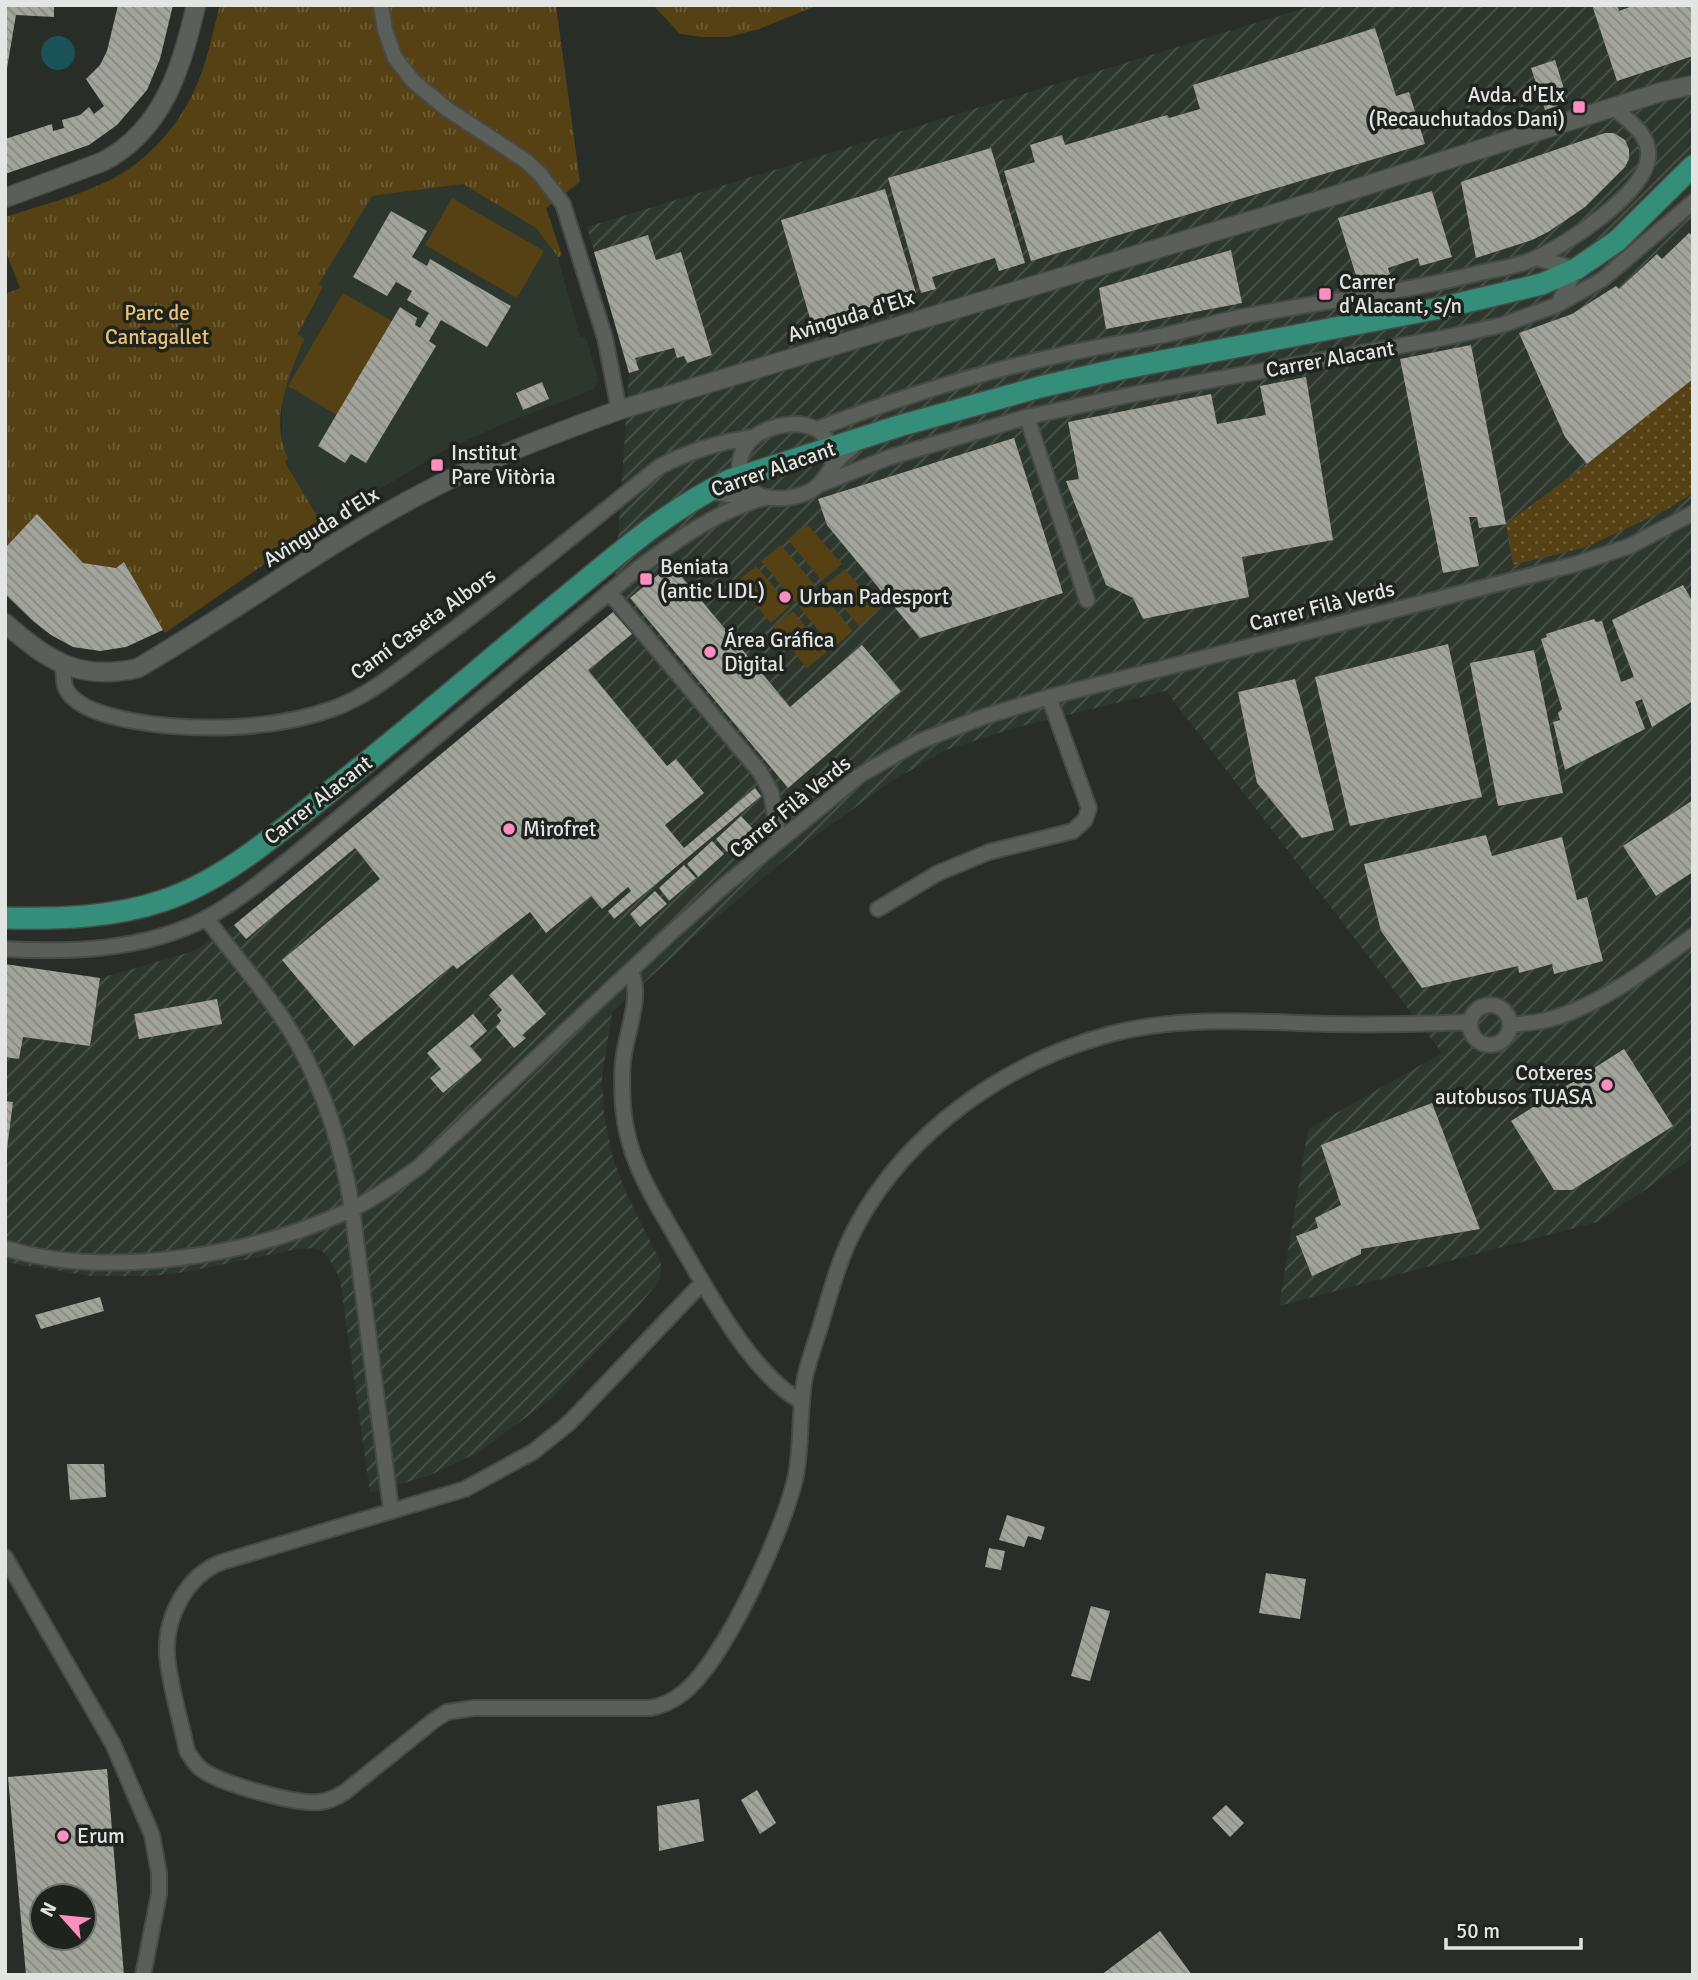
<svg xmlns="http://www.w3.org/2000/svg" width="1698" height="1980" font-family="Signika,sans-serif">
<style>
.built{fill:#2d372d}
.industrial{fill:url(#industrial-furrows)}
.grass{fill:url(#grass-dots)}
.park{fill:url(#park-tufts)}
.pitch{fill:#564114}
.water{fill:#195257}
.building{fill:url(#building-back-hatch);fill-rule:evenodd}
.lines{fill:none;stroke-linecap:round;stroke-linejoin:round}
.minor-casing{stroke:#474b47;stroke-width:18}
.tertiary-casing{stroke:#474b47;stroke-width:21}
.primary-casing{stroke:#474b47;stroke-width:24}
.minor{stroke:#5a5f59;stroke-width:14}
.tertiary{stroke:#5a5f59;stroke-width:18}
.primary{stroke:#348e79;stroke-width:21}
.poi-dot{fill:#fd8ec0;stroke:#1e231e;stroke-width:2.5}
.labels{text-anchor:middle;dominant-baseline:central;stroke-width:7;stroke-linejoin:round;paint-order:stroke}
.poi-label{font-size:21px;fill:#e2e5e2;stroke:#1e231e;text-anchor:start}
.park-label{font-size:21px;fill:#e9c278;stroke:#1e231e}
.street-label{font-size:21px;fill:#e2e5e2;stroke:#1e231e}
</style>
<defs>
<pattern id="industrial-furrows" width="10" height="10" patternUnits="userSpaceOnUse" patternTransform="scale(1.75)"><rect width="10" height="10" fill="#2d372d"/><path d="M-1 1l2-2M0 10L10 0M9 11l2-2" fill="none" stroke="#4b544b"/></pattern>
<pattern id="grass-dots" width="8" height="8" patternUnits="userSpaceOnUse" patternTransform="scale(1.75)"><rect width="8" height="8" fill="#564114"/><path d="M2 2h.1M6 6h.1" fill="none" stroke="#6e5c36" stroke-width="1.8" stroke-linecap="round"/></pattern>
<pattern id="park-tufts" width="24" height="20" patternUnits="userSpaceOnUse" patternTransform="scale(1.75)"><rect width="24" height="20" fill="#564114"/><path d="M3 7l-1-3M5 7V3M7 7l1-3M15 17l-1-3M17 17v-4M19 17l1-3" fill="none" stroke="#6e5c36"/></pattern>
<pattern id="building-back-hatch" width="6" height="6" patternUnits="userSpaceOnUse" patternTransform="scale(1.75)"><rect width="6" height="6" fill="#a3a49c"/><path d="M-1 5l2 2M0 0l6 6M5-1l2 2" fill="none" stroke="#868882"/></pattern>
</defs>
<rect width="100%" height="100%" fill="#282d27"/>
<path class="built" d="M463,184L536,228L558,257L580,337L586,336L598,380L593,390L505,423L445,450L322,524L285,461L288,458L282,445V394L303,339L298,335L323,287L319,284L372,196Z"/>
<path class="industrial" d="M1315,5H1693V1158L1597,1222L1279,1306L1308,1129L1442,1053L1166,691L1014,728L946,750L890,782L794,852L699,933L612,1012L602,1078L604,1115L613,1158L626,1193L661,1263L660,1280L627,1320L551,1399L479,1452L428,1476L370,1493L340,1279L328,1257L321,1250L315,1248L297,1249L192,1271L153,1276H90L5,1262V965L100,978L181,955L199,948L234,925L613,612L629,373L587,227Z"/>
<path class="grass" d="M1693,379V493L1666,510L1586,547L1513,565L1506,524L1587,464Z"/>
<path class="park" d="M220,5H556L580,182L546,208L562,256L558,257L536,228L463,184L372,196L319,284L323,287L298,334L304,339C289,376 269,419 288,458L285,462L322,524L165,633L124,562L116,568L83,563L37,515L5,548V294L20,288L5,250V217C39,206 74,197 106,182C147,163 181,124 198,82C208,58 213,31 220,5Z
M653,5H818L759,29L728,37H703L680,34Z"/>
<path class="pitch" d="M452,198L544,251L517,298L425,245Z
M343,293L392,321L337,415L288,386Z
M807,524L842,564L822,581L788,540Z
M781,545L815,585L795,602L761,561Z
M756,566L790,606L771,623L736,582Z
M845,569L879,609L859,626L825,585Z
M819,590L853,631L833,648L799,607Z
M793,611L827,652L807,668L773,627Z"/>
<path class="water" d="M41 53a17 17 0 1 1 34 0a17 17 0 1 1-34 0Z"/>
<path class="building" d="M5,5H54V17L16,15L7,68Z
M118,5H173L160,59L147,90L117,125L89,145L5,174V139L52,124L53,131L64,128L62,120L80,115L89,107L94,114L104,106L86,79L100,65L107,51Z
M1592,5H1617L1619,11L1635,5H1693V56L1617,81Z
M1375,28L1396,96L1409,92L1425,144L1031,261L1004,171L1035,162L1030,145L1062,135L1065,145L1167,115L1169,118L1200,109L1193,85Z
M1555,60L1568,102L1545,110L1531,68Z
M1605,133H1614L1625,140L1629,149V159L1625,167L1585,207L1548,232L1532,240L1476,258L1461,182Z
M991,148L1025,263L999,271L995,258L932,277L936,289L921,293L888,178Z
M885,189L916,293L812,325L781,220Z
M1432,191L1452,257L1420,266L1418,258L1388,268L1390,275L1358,282L1338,218Z
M391,211L427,231L412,257L427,266L430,259L511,306L487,347L441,320L429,341L436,346L366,463L351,454L345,463L318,446L400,307L417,318L415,325L420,328L429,313L407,300L412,291L396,282L387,296L353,277Z
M1689,233L1693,236V379L1587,464L1565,437L1519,333L1572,314L1616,286L1619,289L1657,254L1662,259Z
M648,235L656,260L681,252L712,355L687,363L684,356L677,358L674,348L635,358L639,370L629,373L594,252Z
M1231,250L1242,303L1106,329L1099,288Z
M1471,345L1506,524L1479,528L1477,517H1469L1479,566L1443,573L1400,359Z
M1306,377L1333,540L1242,557L1249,597L1143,619L1133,598L1106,585L1066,481L1079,479L1068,422L1211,394L1217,424L1266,415L1260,386Z
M542,382L549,399L523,410L516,393Z
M1014,438L1063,593L920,638L827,525L818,499Z
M37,514L83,563L116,568L124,562L163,630L126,647L100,651L73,647L51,635L33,621L5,594V548Z
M671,564L790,707L862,645L901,691L788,788L630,598Z
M1683,585L1693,602V701L1652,727L1642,699L1635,702L1645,729L1565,770L1553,722L1560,720L1558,713L1562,709L1541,639L1547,637L1546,634L1594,619L1596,622L1602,621L1621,682L1634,677L1612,620Z
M613,612L632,634L588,670L667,766L676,759L704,793L665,825L684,848L755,788L761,796L614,919L608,911L631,891L628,887L602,909L591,896L546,933L530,912L457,969L453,965L354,1046L282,960L380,879L355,848L246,939L234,925Z
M1448,644L1482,797L1350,826L1315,677Z
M1534,650L1563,793L1498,806L1470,663Z
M1295,679L1334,830L1302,838L1257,783L1238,692Z
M1693,800V872L1656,896L1623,846Z
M741,816L753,829L727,852L716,839Z
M1486,835L1492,856L1562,837L1577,900L1587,897L1603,961L1554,974L1552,964L1519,973L1518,966L1422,988L1381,931L1364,864Z
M712,841L724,854L698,877L687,864Z
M684,865L696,878L669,901L659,888Z
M655,891L667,904L640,927L630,914Z
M5,964L100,978L90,1046L23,1037L19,1059L5,1057Z
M512,974L546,1014L522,1035L526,1038L514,1048L496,1027L501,1021L497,1015L502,1010L489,995Z
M217,999L222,1024L139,1039L134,1014Z
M473,1014L487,1031L470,1046L482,1060L443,1093L430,1078L441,1069L427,1053Z
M1624,1049L1673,1126L1572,1190H1554L1511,1121Z
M5,1101L13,1102L7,1149H5Z
M1432,1103L1480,1229L1361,1249V1254L1312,1276L1296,1236L1318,1228L1315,1218L1341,1205L1321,1145Z
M100,1297L104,1311L41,1329L35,1315Z
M67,1464H104L106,1497L70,1500Z
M1007,1515L1045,1527L1041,1540L1028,1536L1024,1547L999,1540Z
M989,1548L1005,1551L1001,1570L985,1567Z
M1266,1573L1306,1579L1300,1619L1259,1613Z
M1091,1606L1110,1611L1090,1681L1071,1676Z
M107,1769L124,1975H26L8,1777ZM42,1896H84V1938H42Z
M757,1790L776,1823L760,1834L741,1800Z
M699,1799L704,1841L659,1851L657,1806Z
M1226,1805L1244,1823L1230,1837L1212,1818Z
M1160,1931L1192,1975H1101Z"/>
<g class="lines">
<defs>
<path id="minor" d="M381,5L385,30L395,58L413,81L447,109L526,161L540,174L563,204L605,338L619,410
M1536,258L1576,269L1558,304
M1027,417L1087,600
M817,429C898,398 980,372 1065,354C1097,346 1131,342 1164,335C1191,330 1218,321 1246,316C1322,301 1400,293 1475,274C1495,269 1518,267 1536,258C1567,244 1644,194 1648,158C1651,135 1629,121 1614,108
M832,466L833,447C828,441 822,431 814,428C794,419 758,427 746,446C732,466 742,491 765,497C780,500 798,498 812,490C822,484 826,475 833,466C839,457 848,451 856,444
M819,485L890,457L1027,417L1129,395L1443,338L1502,325L1557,305L1603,279L1693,202
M708,491L728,495H758
M609,592L760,772L771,792L779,841
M63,665C64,672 63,680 65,686C73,709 113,717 133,721C194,732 274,730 332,709C369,696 399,670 430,647C509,590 583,527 659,467C689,451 719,442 754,437
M878,909L938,873L989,852L1073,831L1085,820L1089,808L1049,697
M206,918C236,958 271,997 296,1040C325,1092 343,1150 352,1209L391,1509
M5,949C72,953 144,950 205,919C238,901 268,876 297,853L635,571C675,541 719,509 768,497
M631,971C642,996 628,1028 624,1054C621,1071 622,1090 623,1107C625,1129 630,1149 639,1169C649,1193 664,1216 677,1239C707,1289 750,1373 802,1402
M1470 1025a20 20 0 1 1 40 0a20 20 0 1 1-40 0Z
M1510,1025C1520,1024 1531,1023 1542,1021C1594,1010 1651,967 1693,936
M5,1248C108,1280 252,1255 348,1211C374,1199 397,1183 420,1166L672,932L725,885L860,775L918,742L983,717L1049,697L1576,564L1630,546L1693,513
M702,1283L569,1423L533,1452L465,1489L222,1562C187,1575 165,1617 167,1654C169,1684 181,1721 187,1751C192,1759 196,1766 204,1771C223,1784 297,1805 320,1802C329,1801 337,1797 345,1792L433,1721L447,1712L474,1708H650C662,1706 673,1701 683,1693C725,1660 785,1528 796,1475C802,1443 799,1409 805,1377C809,1359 816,1341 821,1324C831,1290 840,1256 857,1225C908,1131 1005,1063 1107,1035C1179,1015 1254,1022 1328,1024C1375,1025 1423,1024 1470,1022
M5,1557L113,1744L152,1835L159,1873V1894L143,1975"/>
<path id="tertiary" d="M5,198L102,162C163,131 182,67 196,5
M5,623C47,660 79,682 138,668C233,613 322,546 419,495C486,459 548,436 619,410L1333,196L1661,92L1693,85"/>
<path id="primary" d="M5,918C58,919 111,918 162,901C222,881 273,837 322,798C403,734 482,666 562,600C616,556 667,510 730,480L899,426L1040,387L1120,369L1445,307L1542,284L1576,269L1617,241L1693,166"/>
</defs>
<use href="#minor" class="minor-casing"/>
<use href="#tertiary" class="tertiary-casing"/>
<use href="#primary" class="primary-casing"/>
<use href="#minor" class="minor"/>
<use href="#tertiary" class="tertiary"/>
<use href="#primary" class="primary"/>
</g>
<g class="poi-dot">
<rect x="1572" y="100" width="14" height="14" rx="3.5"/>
<rect x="1318" y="287" width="14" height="14" rx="3.5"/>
<rect x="430" y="458" width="14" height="14" rx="3.5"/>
<rect x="639" y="572" width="14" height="14" rx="3.5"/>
<circle cx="785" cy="597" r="7"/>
<circle cx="710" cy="652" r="7"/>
<circle cx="509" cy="829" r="7"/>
<circle cx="1607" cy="1085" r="7"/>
<circle cx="63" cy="1836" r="7"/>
</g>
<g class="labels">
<g class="poi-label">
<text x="1565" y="95" text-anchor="end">Avda. d'Elx<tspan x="1565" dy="24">(Recauchutados Dani)</tspan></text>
<text x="1339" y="282">Carrer<tspan x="1339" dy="24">d'Alacant, s/n</tspan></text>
<text x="451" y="453">Institut<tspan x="451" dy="24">Pare Vitòria</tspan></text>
<text x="660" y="567">Beniata<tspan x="660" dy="24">(antic LIDL)</tspan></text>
<text x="799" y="597">Urban Padesport</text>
<text x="724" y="640">Área Gráfica<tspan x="724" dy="24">Digital</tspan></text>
<text x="523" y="829">Mirofret</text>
<text x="1593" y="1073" text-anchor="end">Cotxeres<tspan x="1593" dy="24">autobusos TUASA</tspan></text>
<text x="77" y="1836">Erum</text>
</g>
<g class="park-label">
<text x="157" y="313">Parc de<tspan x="157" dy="24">Cantagallet</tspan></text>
</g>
<g class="street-label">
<text transform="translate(851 316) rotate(-17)">Avinguda d'Elx</text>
<text transform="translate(1330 359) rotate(-10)">Carrer Alacant</text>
<text transform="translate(773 469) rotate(-19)">Carrer Alacant</text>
<text transform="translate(321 527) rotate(-32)">Avinguda d'Elx</text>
<text transform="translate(1322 606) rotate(-14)">Carrer Filà Verds</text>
<text transform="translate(423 624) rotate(-36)">Camí Caseta Albors</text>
<text transform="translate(318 800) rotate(-38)">Carrer Alacant</text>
<text transform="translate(790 807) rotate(-39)">Carrer Filà Verds</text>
</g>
</g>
<rect width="1698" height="1980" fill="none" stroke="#e2e5e2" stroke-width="14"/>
<g transform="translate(63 1917) rotate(297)"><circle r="33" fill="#1e231e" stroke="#6c716c" stroke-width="2"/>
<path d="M0-5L12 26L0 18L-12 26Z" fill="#fd8ec0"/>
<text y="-10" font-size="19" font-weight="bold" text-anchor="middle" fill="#e2e5e2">N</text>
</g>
<path d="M1446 1938v10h135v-10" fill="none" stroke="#e2e5e2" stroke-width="3.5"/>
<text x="1456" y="1938" font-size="21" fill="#e2e5e2" stroke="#1e231e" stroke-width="5" paint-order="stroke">50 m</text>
</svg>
